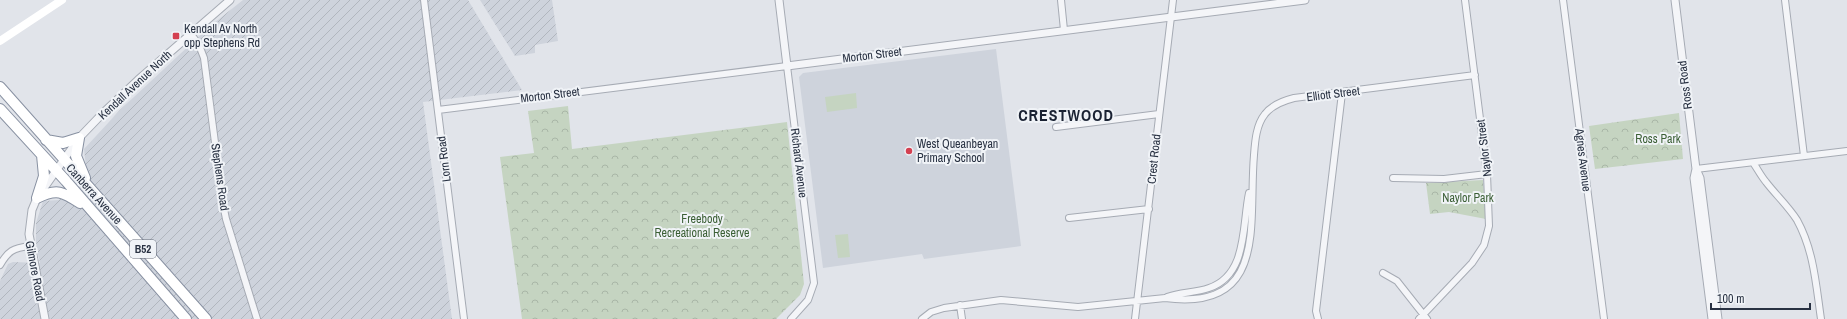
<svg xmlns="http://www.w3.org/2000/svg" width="1847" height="319" font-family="'Archivo Narrow',sans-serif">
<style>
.built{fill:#ced3dc}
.industrial{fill:url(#industrial-furrows)}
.grass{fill:#c5d4c1}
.park{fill:url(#park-crowns)}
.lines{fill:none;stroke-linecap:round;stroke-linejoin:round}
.minor-casing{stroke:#a6abb4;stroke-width:8}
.tertiary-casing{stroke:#a6abb4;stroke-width:9}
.trunk-casing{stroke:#8790a1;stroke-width:12}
.minor{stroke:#f4f5f8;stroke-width:6}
.tertiary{stroke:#f4f5f8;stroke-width:7}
.secondary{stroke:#fff;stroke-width:8}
.trunk{stroke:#fff;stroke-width:10}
.poi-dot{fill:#d44051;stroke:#f0f3f7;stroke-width:1.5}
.labels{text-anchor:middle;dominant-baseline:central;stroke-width:4;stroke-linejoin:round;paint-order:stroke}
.shield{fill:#f0f3f7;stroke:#646b78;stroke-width:1}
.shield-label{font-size:11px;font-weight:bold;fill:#283142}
.poi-label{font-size:12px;fill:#283142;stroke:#f0f3f7;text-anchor:start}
.street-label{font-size:12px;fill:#283142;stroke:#f0f3f7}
.park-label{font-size:12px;fill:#3b5f35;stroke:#f0f3f7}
.district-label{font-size:16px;font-weight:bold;letter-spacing:1px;fill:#1a2233;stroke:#f0f3f7}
</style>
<defs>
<pattern id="industrial-furrows" width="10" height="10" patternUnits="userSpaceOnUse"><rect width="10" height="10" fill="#ced3dc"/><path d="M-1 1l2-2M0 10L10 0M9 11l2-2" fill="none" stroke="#b1b6be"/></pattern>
<pattern id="park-crowns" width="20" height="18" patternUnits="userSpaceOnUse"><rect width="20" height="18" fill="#c5d4c1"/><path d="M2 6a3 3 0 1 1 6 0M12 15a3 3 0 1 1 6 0" fill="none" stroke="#a9b6a7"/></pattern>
</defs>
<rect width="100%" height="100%" fill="#e1e4ea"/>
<path class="built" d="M996,49L1021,246L924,259L922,254L823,268L799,77L803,73Z"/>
<path class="industrial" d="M243,0H468L522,90L423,102L452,319H0V281L8,264L13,262L40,263L36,245V223L43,201L59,200L86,167L84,149L120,110L209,27Z
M480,0H552L558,41L535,45V53L515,56Z"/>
<path class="grass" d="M856,93L857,108L827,112L825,97Z
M848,234L850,257L838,258L835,235Z"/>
<path class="park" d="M568,106L572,149L787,122L804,284L800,295L776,319H522L500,157L534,153L528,111Z
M1679,113L1683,159L1595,169L1589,126Z
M1483,180L1486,219L1449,212L1430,214L1426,183Z"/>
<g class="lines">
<defs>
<path id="minor" d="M424,0L464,319
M1061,0L1064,30
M1563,0L1604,319
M1785,0L1804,156
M191,34L199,45L204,58L223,204L226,219L257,319
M438,110L787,66L814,283L808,300L791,319
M1056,127L1159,114
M1754,164C1758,170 1761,176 1766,182C1776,195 1788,206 1797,220C1814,251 1816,285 1821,319
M1696,169L1847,151
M1393,178L1444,179L1487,174
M1069,218L1149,209
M0,265C8,251 13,248 30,246
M1383,273L1397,281L1427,319
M1167,297C1181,292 1195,293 1209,288C1248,275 1242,225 1249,193
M960,305L962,319
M922,319L931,312L944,308L1001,300L1078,307L1165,298C1269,312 1248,223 1254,155C1255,142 1256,125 1265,114C1272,105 1282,101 1294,98L1475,75
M1135,319L1173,0
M1318,319L1316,311L1342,93
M1419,319L1472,263L1484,245L1489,226L1487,174L1465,0"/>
<path id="tertiary" d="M779,0L787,66L1305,0
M1675,0L1696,169L1700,178L1718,319
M1696,169L1694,178L1712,319
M45,319L29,234L32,210L37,198L79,138L104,112L138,80L230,0"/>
<path id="trunk" d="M0,87L206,319
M0,109L66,181L186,319
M79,138L76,156L85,178
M46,140L63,143L79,138
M37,198C57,188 63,192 80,203
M37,198L44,176L42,155"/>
</defs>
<use href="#minor" class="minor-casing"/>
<use href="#tertiary" class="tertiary-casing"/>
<use href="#trunk" class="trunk-casing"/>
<use href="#minor" class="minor"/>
<use href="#tertiary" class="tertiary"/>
<path class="secondary" d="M0,41L62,0"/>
<use href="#trunk" class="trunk"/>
</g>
<g class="poi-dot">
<rect x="172" y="32" width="8" height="8" rx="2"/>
<circle cx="909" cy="151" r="4"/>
</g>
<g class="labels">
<rect class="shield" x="130" y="240" width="26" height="18" rx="3"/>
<g class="shield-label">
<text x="143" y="249">B52</text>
</g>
<g class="poi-label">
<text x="184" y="29">Kendall Av North<tspan x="184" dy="14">opp Stephens Rd</tspan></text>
<text x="917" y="144">West Queanbeyan<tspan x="917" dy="14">Primary School</tspan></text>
</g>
<g class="street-label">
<text transform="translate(872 55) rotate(-7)">Morton Street</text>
<text transform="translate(135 85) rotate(-43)">Kendall Avenue North</text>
<text transform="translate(1685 85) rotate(-97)">Ross Road</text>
<text transform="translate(1333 94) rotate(-7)">Elliott Street</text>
<text transform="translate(550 95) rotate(-7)">Morton Street</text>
<text transform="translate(1484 148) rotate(-97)">Naylor Street</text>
<text transform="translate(444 159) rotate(-97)">Lorn Road</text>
<text transform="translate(1154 159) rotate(-84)">Crest Road</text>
<text transform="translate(1583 160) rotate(83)">Agnes Avenue</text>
<text transform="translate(799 163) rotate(83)">Richard Avenue</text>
<text transform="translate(220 177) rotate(82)">Stephens Road</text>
<text transform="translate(94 194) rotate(48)">Canberra Avenue</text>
<text transform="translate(35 271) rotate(79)">Gilmore Road</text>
</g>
<g class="park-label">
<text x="1658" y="139">Ross Park</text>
<text x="1468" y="198">Naylor Park</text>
<text x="702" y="219">Freebody<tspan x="702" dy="14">Recreational Reserve</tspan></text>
</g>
<g class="district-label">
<text x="1066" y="115">CRESTWOOD</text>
</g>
</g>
<path d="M1711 303v6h99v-6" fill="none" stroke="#283142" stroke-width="2"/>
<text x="1717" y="303" font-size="12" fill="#283142" stroke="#f0f3f7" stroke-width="3" paint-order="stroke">100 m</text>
</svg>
